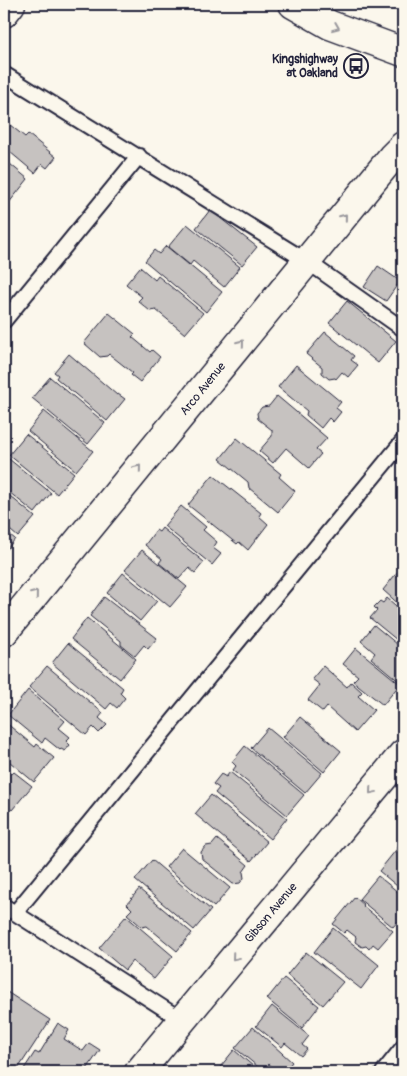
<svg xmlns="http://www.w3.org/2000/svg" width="407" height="1076" font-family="Pangolin,sans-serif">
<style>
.building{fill:#c6c2c0;stroke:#22223b}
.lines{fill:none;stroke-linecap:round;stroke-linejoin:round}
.service-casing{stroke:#22223b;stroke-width:18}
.minor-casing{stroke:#22223b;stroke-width:31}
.primary-casing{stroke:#22223b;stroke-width:31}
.service{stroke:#fbf7ec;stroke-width:14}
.minor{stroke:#fbf7ec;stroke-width:28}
.primary{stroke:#fbf7ec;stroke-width:28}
.oneway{stroke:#99979c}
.labels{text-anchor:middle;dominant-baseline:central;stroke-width:4.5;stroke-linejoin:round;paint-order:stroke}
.poi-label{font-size:12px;font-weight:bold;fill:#22223b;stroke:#fbf7ec;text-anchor:end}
.street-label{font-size:12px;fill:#22223b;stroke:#fbf7ec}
</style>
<rect width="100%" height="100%" fill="#fbf7ec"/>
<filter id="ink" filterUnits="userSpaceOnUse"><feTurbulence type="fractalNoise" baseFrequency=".02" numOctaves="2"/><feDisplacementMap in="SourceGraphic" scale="10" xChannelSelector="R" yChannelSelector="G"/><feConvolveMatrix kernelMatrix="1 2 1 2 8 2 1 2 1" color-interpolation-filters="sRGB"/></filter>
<g filter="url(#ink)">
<path class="building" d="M4,120L25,137L28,134L56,157L47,168L42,164L35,173L4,147Z
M4,159L28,179L4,209Z
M210,210L257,247L242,265L196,228Z
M187,224L240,267L224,287L193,261L190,265L168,247Z
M166,246L222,292L206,312L145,261L154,250L159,254Z
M378,266L400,281L386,301L364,287Z
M140,267L155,280L158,276L203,313L185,334L156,310L150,311L138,301L142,297L126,284Z
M347,301L396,341L378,363L329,323Z
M109,313L135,334L132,337L150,352L152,350L160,357L140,382L131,375L133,373L109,354L107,356L100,357L84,343Z
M325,332L354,356L351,360L358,365L348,377L342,372L336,379L335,378L329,379L322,373V367L306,354Z
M69,354L117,395L118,394L125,399L107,421L56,378L58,375L54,372Z
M296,365L341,402L336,408L341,412L333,422L329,418L321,428L306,415L307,411L278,387Z
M50,377L105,423L88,444L32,398Z
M277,396L327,438L316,450L321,454L309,468L286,448L273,463L259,451L272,436V430L258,419L257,413L262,407L269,406Z
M44,411L93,451L76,471L28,431Z
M26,434L74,473L57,494L9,455Z
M237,438L281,474L279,477L295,491L278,512L249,488L248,482L220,459Z
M4,455L51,493L35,513L4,488Z
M213,475L261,513L259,516L268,524L248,550L239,542L237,544L188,505Z
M4,491L35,517L18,537L4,525Z
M181,506L206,527L203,530L217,542L213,548L221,554L212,565L164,526Z
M162,528L204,562L195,573L189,568L179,579L159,563L162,559L145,545L156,530L159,532Z
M4,530L15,539L4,553Z
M142,550L187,587L170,607L125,570Z
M399,570L403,574V608L383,590Z
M123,573L157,601L140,621L107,593Z
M104,597L157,638L148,649L144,645L135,656L121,645V641L90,616Z
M387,598L403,612V645L370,618L377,610L374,607L380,601L383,603Z
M87,618L136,659L120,679L71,639Z
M374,625L403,649V680L401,683L371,658L375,653L361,641Z
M68,643L123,688L120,693L125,698L117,708L111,703L106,709L52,663Z
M356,648L400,684L383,705L353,681L358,676L343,664Z
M47,666L103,713L99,718L107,725L99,733L93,727L86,735L29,687Z
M323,666L347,687L351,682L362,692L358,696L374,710L355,732L327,707L323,712L308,700L320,685L312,679Z
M28,690L65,721L59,728L70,737L66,741L70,745L65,751L61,749L60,750L45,738L42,743L8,715Z
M300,717L341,751L324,772L283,737Z
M5,722L35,747L37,744L54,758L34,782L4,757Z
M268,728L322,773L305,793L251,748Z
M245,746L304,795L287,815L233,770L236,766L232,762Z
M4,768L12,774L14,772L32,786L12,810L4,803Z
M230,772L287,818L270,839L215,793L219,788L213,784L221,774L226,777Z
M211,795L267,842L251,861L195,814Z
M217,839L248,865L243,872L244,878L240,883L233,884L202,859L201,852L206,846L212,845Z
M400,845L403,848V891L379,871Z
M182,848L230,888L214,907L166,867Z
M152,860L211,910L194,930L135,880Z
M378,876L403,896V922L400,919L393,927L359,899Z
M139,889L192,933L177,951L147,926L142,927L127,914L132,909L127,904Z
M355,897L364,905L363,906L393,931L378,948L373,944L369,949L366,946L362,947L355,942L356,937L347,930L344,933L333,924Z
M126,916L173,956L154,979L132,961L125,970L99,948Z
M333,928L379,965L361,989L314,952Z
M306,952L343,982L323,1005L287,975Z
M284,978L319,1006L302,1028L267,999Z
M7,992L50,1020L16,1072H7L4,1070V997Z
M272,1006L309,1036L302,1045L307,1049L301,1056L285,1043L282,1047L256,1026Z
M58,1023L69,1030L64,1039L83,1051L89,1043L100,1050L85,1072H22L35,1052L39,1054Z
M253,1027L292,1062L284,1072H278L269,1064L263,1071L235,1048Z
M234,1050L260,1072H216Z"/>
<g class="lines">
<defs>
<path id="service" d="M4,74L308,262L403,329
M4,321L139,156
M4,906L182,1020
M15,913L403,441
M383,1072L403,1047"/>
<path id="minor" d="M4,13L11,4
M4,632L392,157L403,146
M139,1072L403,754"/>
<path id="primary" d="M293,4L330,25L403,52"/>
</defs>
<use href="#service" class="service-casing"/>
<use href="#minor" class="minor-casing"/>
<use href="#primary" class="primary-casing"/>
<use href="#service" class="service"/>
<use href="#minor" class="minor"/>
<use href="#primary" class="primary"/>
</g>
<defs><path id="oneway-chevron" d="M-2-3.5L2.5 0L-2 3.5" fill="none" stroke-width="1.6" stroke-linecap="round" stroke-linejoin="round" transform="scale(1.25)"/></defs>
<g class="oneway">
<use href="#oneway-chevron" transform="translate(336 27) rotate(22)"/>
<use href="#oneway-chevron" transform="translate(344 217) rotate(-51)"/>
<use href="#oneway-chevron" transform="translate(241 343) rotate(-51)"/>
<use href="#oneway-chevron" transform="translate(138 468) rotate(-51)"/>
<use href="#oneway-chevron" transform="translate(35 594) rotate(-51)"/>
<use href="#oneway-chevron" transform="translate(372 791) rotate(130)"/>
<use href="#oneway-chevron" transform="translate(235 957) rotate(130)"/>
</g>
</g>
<defs>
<symbol id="bus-ring" viewBox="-11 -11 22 22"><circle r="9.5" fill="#fbf7ec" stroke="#22223b" stroke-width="1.5"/><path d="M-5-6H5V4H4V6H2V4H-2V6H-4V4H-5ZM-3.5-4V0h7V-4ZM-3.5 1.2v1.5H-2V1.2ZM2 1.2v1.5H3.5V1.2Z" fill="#22223b"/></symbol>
</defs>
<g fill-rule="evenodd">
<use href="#bus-ring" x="342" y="52" width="28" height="28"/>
</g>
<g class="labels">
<g class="poi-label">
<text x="338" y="59">Kingshighway<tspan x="338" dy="14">at Oakland</tspan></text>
</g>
<g class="street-label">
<text transform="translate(203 389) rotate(-51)">Arco Avenue</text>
<text transform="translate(271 913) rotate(-50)">Gibson Avenue</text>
</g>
</g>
<rect width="407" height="1076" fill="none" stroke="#fbf7ec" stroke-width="20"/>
<rect x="10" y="10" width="387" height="1056" fill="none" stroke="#22223b" stroke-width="2" filter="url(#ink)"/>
</svg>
